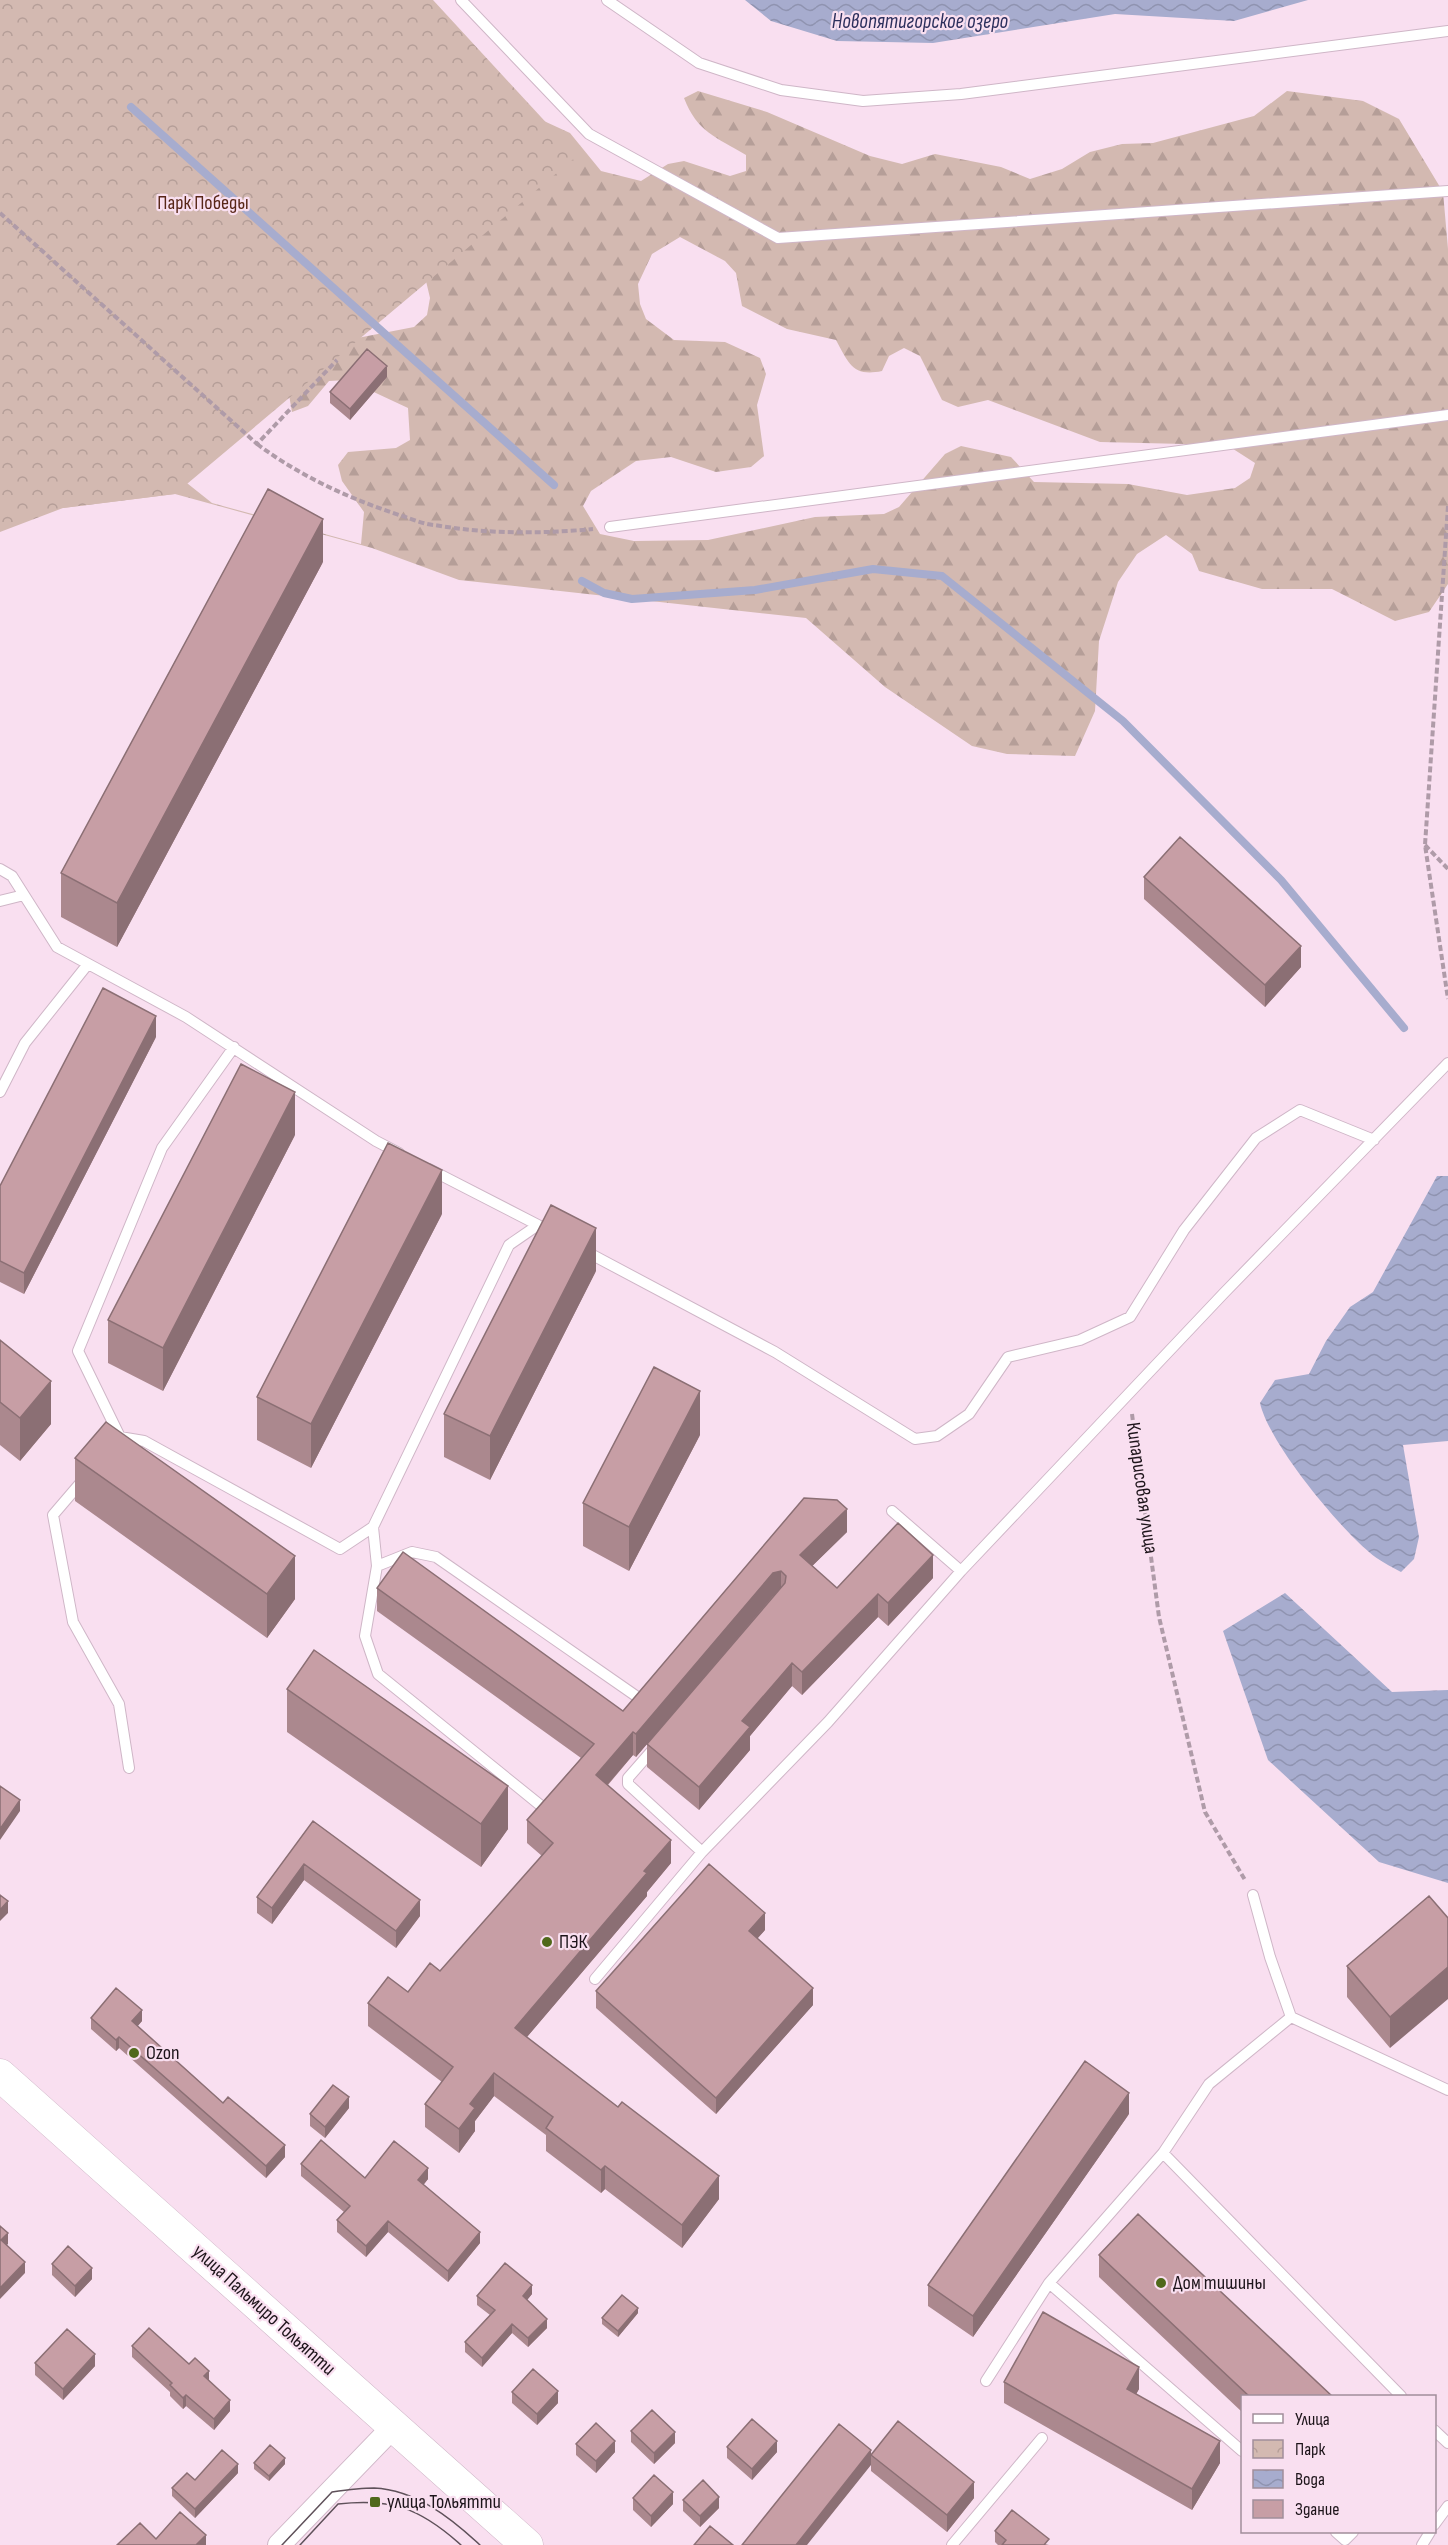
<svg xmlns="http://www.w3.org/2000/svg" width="1448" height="2545" font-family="'Sofia Sans Condensed',sans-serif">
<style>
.forest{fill:url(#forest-firs);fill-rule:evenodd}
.park{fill:url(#park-crowns)}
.water{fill:url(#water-waves)}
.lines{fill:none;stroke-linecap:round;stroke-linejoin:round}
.stream{stroke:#a7acce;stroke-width:8}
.lane-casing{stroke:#cfb6c7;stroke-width:12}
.street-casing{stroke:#cfb6c7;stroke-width:24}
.secondary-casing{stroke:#cfb6c7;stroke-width:33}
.path{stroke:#af9ba8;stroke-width:4;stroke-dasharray:6 3;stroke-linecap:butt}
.lane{stroke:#fff;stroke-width:10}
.street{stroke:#fff;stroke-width:22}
.secondary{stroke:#fff;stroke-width:32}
.tram{stroke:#5f515a;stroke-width:1.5}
.wall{fill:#ab888e}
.shaded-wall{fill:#8b6f74}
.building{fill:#c79ea5;stroke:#8b6f74;stroke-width:1.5}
.poi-dot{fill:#50691b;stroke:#f9dff0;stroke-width:2}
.labels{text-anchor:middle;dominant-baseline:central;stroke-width:4.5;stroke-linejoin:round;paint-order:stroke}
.park-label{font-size:20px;fill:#582617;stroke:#f9dff0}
.street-label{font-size:20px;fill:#1d141a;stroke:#f9dff0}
.poi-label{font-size:20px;fill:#1d141a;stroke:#f9dff0;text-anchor:start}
.water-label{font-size:21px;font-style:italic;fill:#2c2f5c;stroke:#f9dff0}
</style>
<defs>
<pattern id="forest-firs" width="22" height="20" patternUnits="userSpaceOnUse" patternTransform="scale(1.5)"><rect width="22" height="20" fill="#d3b9b1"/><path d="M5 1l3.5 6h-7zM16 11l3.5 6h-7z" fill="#b59e98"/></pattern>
<pattern id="park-crowns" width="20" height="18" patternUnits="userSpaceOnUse" patternTransform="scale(1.5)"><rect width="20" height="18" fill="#d3b9b1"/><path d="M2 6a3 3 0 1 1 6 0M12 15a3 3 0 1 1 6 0" fill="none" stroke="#b59e98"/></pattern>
<pattern id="water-waves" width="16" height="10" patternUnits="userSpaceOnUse" patternTransform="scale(1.5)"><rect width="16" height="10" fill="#a7acce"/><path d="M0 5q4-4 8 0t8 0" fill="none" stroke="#8f93b0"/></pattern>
</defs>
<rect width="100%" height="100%" fill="#f9dff0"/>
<path class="forest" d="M0,0L496,99L570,133L601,171L641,181L668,164L684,161L730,176L746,171V155C716,137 697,132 684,98L698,91L767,112L870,156L902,164L935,154L1001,167L1030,179L1062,169L1090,152L1122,144L1153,143L1254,116L1287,91L1363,101L1399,119L1443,192L1448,249V584L1429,612L1395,621L1332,589H1262L1199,571L1192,554L1166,535L1137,554L1118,582L1099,641L1095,711L1075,756L1007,754L972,746L885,687L806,618L459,580L372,548L175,494L63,508L0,288L153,456L212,503L361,544L364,512L342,481L338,465L348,452L396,448L410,440L408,408L348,380L329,381L308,406L292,412L289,395L347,340L414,327L427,315L430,298L426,281ZM680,237L725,261L736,273L742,306L787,329L836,340C849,364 853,377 882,371L889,356L904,348L920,356L942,400L958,407L988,400L1100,442L1227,445L1255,463L1250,478L1235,488L1187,495L1128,484L1034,482L1011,457L961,446L945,454L899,507L884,514L815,517L708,540L634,541L600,534L583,506L591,491L636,461L671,457L716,472L751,467L764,456L757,405L766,374L760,358L725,342L674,340L646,319L640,304L638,284L652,254Z"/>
<path class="park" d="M0,0H433L577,156L175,494L63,508L0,532Z"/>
<path class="water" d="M745,0H1308L1234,21L1115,14L933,43L837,41L771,21Z
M1437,1176H1448V1441L1403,1445L1419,1537L1414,1559L1401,1572C1390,1566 1378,1560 1369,1552C1336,1524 1269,1443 1260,1403L1275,1380L1309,1374L1326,1341L1350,1307L1373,1292Z
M1285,1593L1392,1692L1448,1690V1883L1379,1862L1268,1760L1223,1631Z"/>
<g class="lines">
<path class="stream" d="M131,107L554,485
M582,581L604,593L632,599L755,590L873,569L942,576L1123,721L1281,880L1404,1028"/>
<defs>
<path id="lane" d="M461,0L589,134L778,238L1448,191
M607,0L699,63L781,90L863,101L961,94L1448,31
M610,527L1448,415
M0,869L12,876L57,947L186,1017L376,1141L399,1153
M0,901L24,895
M0,1092L25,1043L88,964
M429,1169L538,1225
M585,1251L775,1352L915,1439L937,1436L969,1414L1008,1357L1080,1340L1130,1317L1184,1230L1256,1138L1300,1110L1374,1140
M120,1437L78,1351L162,1148L234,1047
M117,1441L120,1437L144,1441L340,1549L373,1527L509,1245L538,1225L552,1233
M83,1480L53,1515L73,1622L119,1704L129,1768
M892,1511L961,1571
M373,1527L377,1566L365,1636L378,1674L540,1805
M377,1566L412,1552L436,1557L636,1696
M656,1746L628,1778V1784L702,1852
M1253,1895L1270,1957L1291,2017
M595,1979L702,1852L828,1722L961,1571L1224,1293L1448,1063
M1291,2017L1448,2090
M1163,2153L1401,2396
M1049,2283L1242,2451
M986,2381L1049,2283L1163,2153L1209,2084L1291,2017
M1434,2430L1448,2443
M1434,2525L1448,2506
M1336,2532L1345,2540L1353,2532
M952,2545L1042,2438
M1422,2545L1430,2532"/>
<path id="street" d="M279,2545L395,2425"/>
<path id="secondary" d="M0,2075L527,2545"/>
</defs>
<use href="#lane" class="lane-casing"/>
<use href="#street" class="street-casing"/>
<use href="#secondary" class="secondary-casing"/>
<path class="path" d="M0,213L257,444L337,360
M257,444C300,476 348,498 399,515C410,518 422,524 434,525C487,534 540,534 593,529
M1448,506L1425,845L1448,999
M1425,845L1448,869
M1132,1414L1159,1617L1205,1812L1245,1880"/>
<use href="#lane" class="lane"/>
<use href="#street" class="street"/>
<use href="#secondary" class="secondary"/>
<path class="tram" d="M282,2545L332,2492C346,2490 360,2488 374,2488C416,2490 451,2518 480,2545
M300,2545L338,2504C392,2498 420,2508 461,2545"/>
</g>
<path class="wall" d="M387,377L350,420L330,403V392Z
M323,562L117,947L61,917V873Z
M1144,877L1301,967L1265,1007L1144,899Z
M156,1037L24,1294L0,1282V1186Z
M295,1135L163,1391L108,1363V1320Z
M442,1214L311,1468L257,1440V1397Z
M596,1271L490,1480L444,1457V1414Z
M0,1340L51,1424L20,1461L0,1445Z
M700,1435L629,1571L583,1546V1503Z
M75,1458L295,1599L267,1638L75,1501Z
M804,1498L847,1532L812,1566L837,1588L933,1578L888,1626L878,1617L802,1695L792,1686L750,1736V1750L699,1810L647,1767V1744L636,1757L633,1755L608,1785L671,1863L647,1892V1896L527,2037L719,2199L682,2248L605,2189L601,2193L546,2151V2135L494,2096L475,2121V2131L459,2153L425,2127V2104L442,2082L368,2026V2003L408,1992L440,1971L542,1856L527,1843V1820L581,1758L377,1611V1588L623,1711Z
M287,1689L508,1829L481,1867L287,1732Z
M313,1821L420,1916L396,1948L304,1880L272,1924L257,1913V1897Z
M1429,1896L1390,2048L1347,1997V1966Z
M765,1930L757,1938L813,2005L716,2114L596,2008V1991Z
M91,2018L142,2021L137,2026L223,2103L285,2157L266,2178L119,2048L116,2051L91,2029Z
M349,2108L325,2138L310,2126V2114Z
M1129,2114L973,2337L928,2306V2285Z
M301,2164L365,2178L428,2179L423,2185L480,2243L448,2282L388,2232L366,2257L337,2232V2220L344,2212L301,2176Z
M1099,2255L1333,2397H1242V2412L1099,2277Z
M52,2264L92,2279L75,2297L52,2275Z
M532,2294L527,2300L547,2328L528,2347L512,2333L482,2367L465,2352V2342L490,2315L477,2305V2296Z
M638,2313L618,2337L602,2324V2318Z
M132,2346L189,2364L209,2381L230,2411L214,2430L186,2406L183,2409L170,2396V2392L132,2357Z
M35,2363L95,2366L63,2400L35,2375Z
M1004,2382L1139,2389L1136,2394L1220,2463L1192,2510L1004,2403Z
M512,2392L558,2403L537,2425L512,2403Z
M631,2431L675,2443L654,2464L631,2442Z
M576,2444L615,2452L596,2473L576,2455Z
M727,2447L777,2452L752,2480L727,2458Z
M871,2455L974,2498L947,2532L871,2471Z
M254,2463L285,2464L269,2481L254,2469Z
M238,2473L195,2518L172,2496V2488L195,2480Z
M633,2498L673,2504L651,2527L633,2510Z
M683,2500L719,2508L700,2527L683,2511Z
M995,2531L1049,2545H998L995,2542Z"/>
<path class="shaded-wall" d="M387,366V377L350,420V409Z
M323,519V562L117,947V903Z
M1301,946V967L1265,1007V985Z
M156,1016V1037L24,1294V1273Z
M295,1092V1135L163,1391V1348Z
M442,1170V1214L311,1468V1424Z
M596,1228V1271L490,1480V1436Z
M51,1381V1424L20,1461V1418Z
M700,1391V1435L629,1571V1527Z
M847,1509V1532L800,1578V1555Z
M933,1555V1578L888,1626V1603Z
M295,1556V1599L267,1638V1594Z
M781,1571V1594L773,1596L636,1757V1734L773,1573Z
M878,1594V1617L802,1695V1672Z
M792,1663V1686L750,1736V1750L699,1810V1787L742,1721Z
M633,1732V1755L596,1798V1775Z
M508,1786V1829L481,1867V1824Z
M20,1800V1811L0,1840V1829Z
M671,1840V1863L647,1892V1896L515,2051V2028L644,1871Z
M304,1864V1880L272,1924V1908Z
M420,1900V1916L396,1948V1931Z
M8,1901V1913L0,1921V1910Z
M765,1913V1930L749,1948V1931Z
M1448,1967V1999L1390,2048V2017Z
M813,1988V2005L716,2114V2098Z
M142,2010V2021L132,2033V2021Z
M119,2037V2048L116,2051V2040Z
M494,2073V2096L475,2121V2131L459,2153V2129L470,2104Z
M1129,2093V2114L973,2337V2316Z
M349,2097V2108L325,2138V2127Z
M285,2145V2157L266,2178V2166Z
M605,2166V2189L601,2193V2170Z
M428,2168V2179L418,2192V2180Z
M719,2176V2199L682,2248V2225Z
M388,2221V2232L366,2257V2246Z
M480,2232V2243L448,2282V2271Z
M8,2233V2244L1,2251V2240Z
M25,2262V2273L0,2299V2288Z
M92,2268V2279L75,2297V2286Z
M532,2285V2294L523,2305V2296Z
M638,2308V2313L618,2337V2331Z
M547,2319V2328L528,2347V2338Z
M512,2324V2333L482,2367V2358Z
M95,2354V2366L63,2400V2389Z
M1139,2367V2389L1127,2411V2389Z
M209,2371V2382L204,2376Z
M558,2391V2403L537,2425V2414Z
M186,2395V2406L183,2409V2398Z
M230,2400V2411L214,2430V2419Z
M675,2432V2443L654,2464V2453Z
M615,2441V2452L596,2473V2461Z
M777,2441V2452L752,2480V2469Z
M1220,2441V2463L1192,2510V2489Z
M871,2450V2465L807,2545H796Z
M285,2458V2464L269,2481V2476Z
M238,2464V2473L195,2518V2509Z
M974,2482V2498L947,2532V2515Z
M673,2492V2504L651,2527V2516Z
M719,2497V2508L700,2527V2516Z
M206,2535V2545H196Z"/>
<path class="building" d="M367,349L387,366L350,409L330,392Z
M268,489L323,519L117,903L61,873Z
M1180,837L1301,946L1265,985L1144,877Z
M103,988L156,1016L24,1273L0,1261V1186Z
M241,1064L295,1092L163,1348L108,1320Z
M388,1143L442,1170L311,1424L257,1397Z
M551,1205L596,1228L490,1436L444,1414Z
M0,1340L51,1381L20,1418L0,1402Z
M654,1367L700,1391L629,1527L583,1503Z
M106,1422L295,1556L267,1594L75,1458Z
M804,1498L837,1500L847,1509L800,1555L837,1588L898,1523L933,1555L888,1603L878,1594L802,1672L792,1663L742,1721L750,1727L699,1787L647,1744L785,1583L786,1576L781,1571L773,1573L636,1734L633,1732L596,1775L671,1840L644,1871L647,1873L515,2028L618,2107L622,2102L719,2176L682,2225L605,2166L601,2170L546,2128L553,2117L494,2073L470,2104L475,2108L459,2129L425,2104L453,2067L368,2003L388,1977L408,1992L430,1963L440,1971L553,1843L527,1820L594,1744L377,1588L403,1552L623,1711Z
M314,1650L508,1786L481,1824L287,1689Z
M0,1786L20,1800L0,1829Z
M313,1821L420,1900L396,1931L304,1864L272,1908L257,1897Z
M709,1864L765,1913L749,1931L813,1988L716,2098L596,1991Z
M0,1895L8,1901L0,1910Z
M1429,1896L1448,1918V1967L1390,2017L1347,1966Z
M116,1988L142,2010L132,2021L223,2103L228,2097L285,2145L266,2166L119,2037L116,2040L91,2018Z
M1085,2061L1129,2093L973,2316L928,2285Z
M333,2085L349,2097L325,2127L310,2114Z
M321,2140L365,2178L394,2141L428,2168L418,2180L480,2232L448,2271L388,2221L366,2246L337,2220L350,2206L301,2164Z
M1138,2214L1333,2397H1250L1099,2255Z
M0,2226L8,2233L1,2240L25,2262L0,2288Z
M68,2246L92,2268L75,2286L52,2264Z
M505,2263L532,2285L523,2296L547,2319L528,2338L512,2324L482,2358L465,2342L495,2310L477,2296Z
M622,2295L638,2308L618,2331L602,2318Z
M1043,2312L1139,2367L1127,2389L1220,2441L1192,2489L1004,2382Z
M149,2328L189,2364L195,2358L209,2371L204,2376L230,2400L214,2419L186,2395L183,2398L170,2385L172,2383L132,2346Z
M67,2329L95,2354L63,2389L35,2363Z
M533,2369L558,2391L537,2414L512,2392Z
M652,2410L675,2432L654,2453L631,2431Z
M752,2419L777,2441L752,2469L727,2447Z
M898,2421L974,2482L947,2515L871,2455Z
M596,2423L615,2441L596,2461L576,2444Z
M839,2424L871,2450L796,2545H742Z
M270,2445L285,2458L269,2476L254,2463Z
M222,2450L238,2464L195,2509L172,2488L187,2473L195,2480Z
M654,2475L673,2492L651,2516L633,2498Z
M703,2480L719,2497L700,2516L683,2500Z
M1012,2510L1049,2539L1044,2545H1002L1006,2540L995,2531Z
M180,2512L206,2535L196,2545H117L140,2523L156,2539Z
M710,2526L733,2545H694Z"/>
<g class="poi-dot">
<circle cx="547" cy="1942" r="6"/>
<circle cx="134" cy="2053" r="6"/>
<circle cx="1161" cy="2283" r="6"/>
<rect x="369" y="2496" width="12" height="12" rx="3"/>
</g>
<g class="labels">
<g class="park-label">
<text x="203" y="203">Парк Победы</text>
</g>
<g class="street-label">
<text transform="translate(1142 1488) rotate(82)">Кипарисовая улица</text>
<text transform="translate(264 2310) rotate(42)">улица Пальмиро Тольятти</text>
</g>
<g class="poi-label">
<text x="559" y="1942">ПЭК</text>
<text x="146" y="2053">Ozon</text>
<text x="1173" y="2283">Дом тишины</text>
<text x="387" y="2502">улица Тольятти</text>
</g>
<g class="water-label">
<text x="920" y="21">Новопятигорское озеро</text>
</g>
</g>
<rect x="1241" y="2395" width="195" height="138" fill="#f9dff0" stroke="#a18e9a" stroke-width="1.5"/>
<rect x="1253" y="2414" width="30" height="9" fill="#ffffff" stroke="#a18e9a" stroke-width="1.5"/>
<text x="1295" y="2425" font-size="18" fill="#1d141a">Улица</text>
<rect x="1253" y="2440" width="30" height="18" fill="url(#park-crowns)" stroke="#a18e9a" stroke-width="1.5"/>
<text x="1295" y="2455" font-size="18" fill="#1d141a">Парк</text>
<rect x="1253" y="2470" width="30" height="18" fill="url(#water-waves)" stroke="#a18e9a" stroke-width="1.5"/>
<text x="1295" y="2485" font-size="18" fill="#1d141a">Вода</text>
<rect x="1253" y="2500" width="30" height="18" fill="#c79ea5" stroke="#a18e9a" stroke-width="1.5"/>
<text x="1295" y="2515" font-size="18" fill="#1d141a">Здание</text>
</svg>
